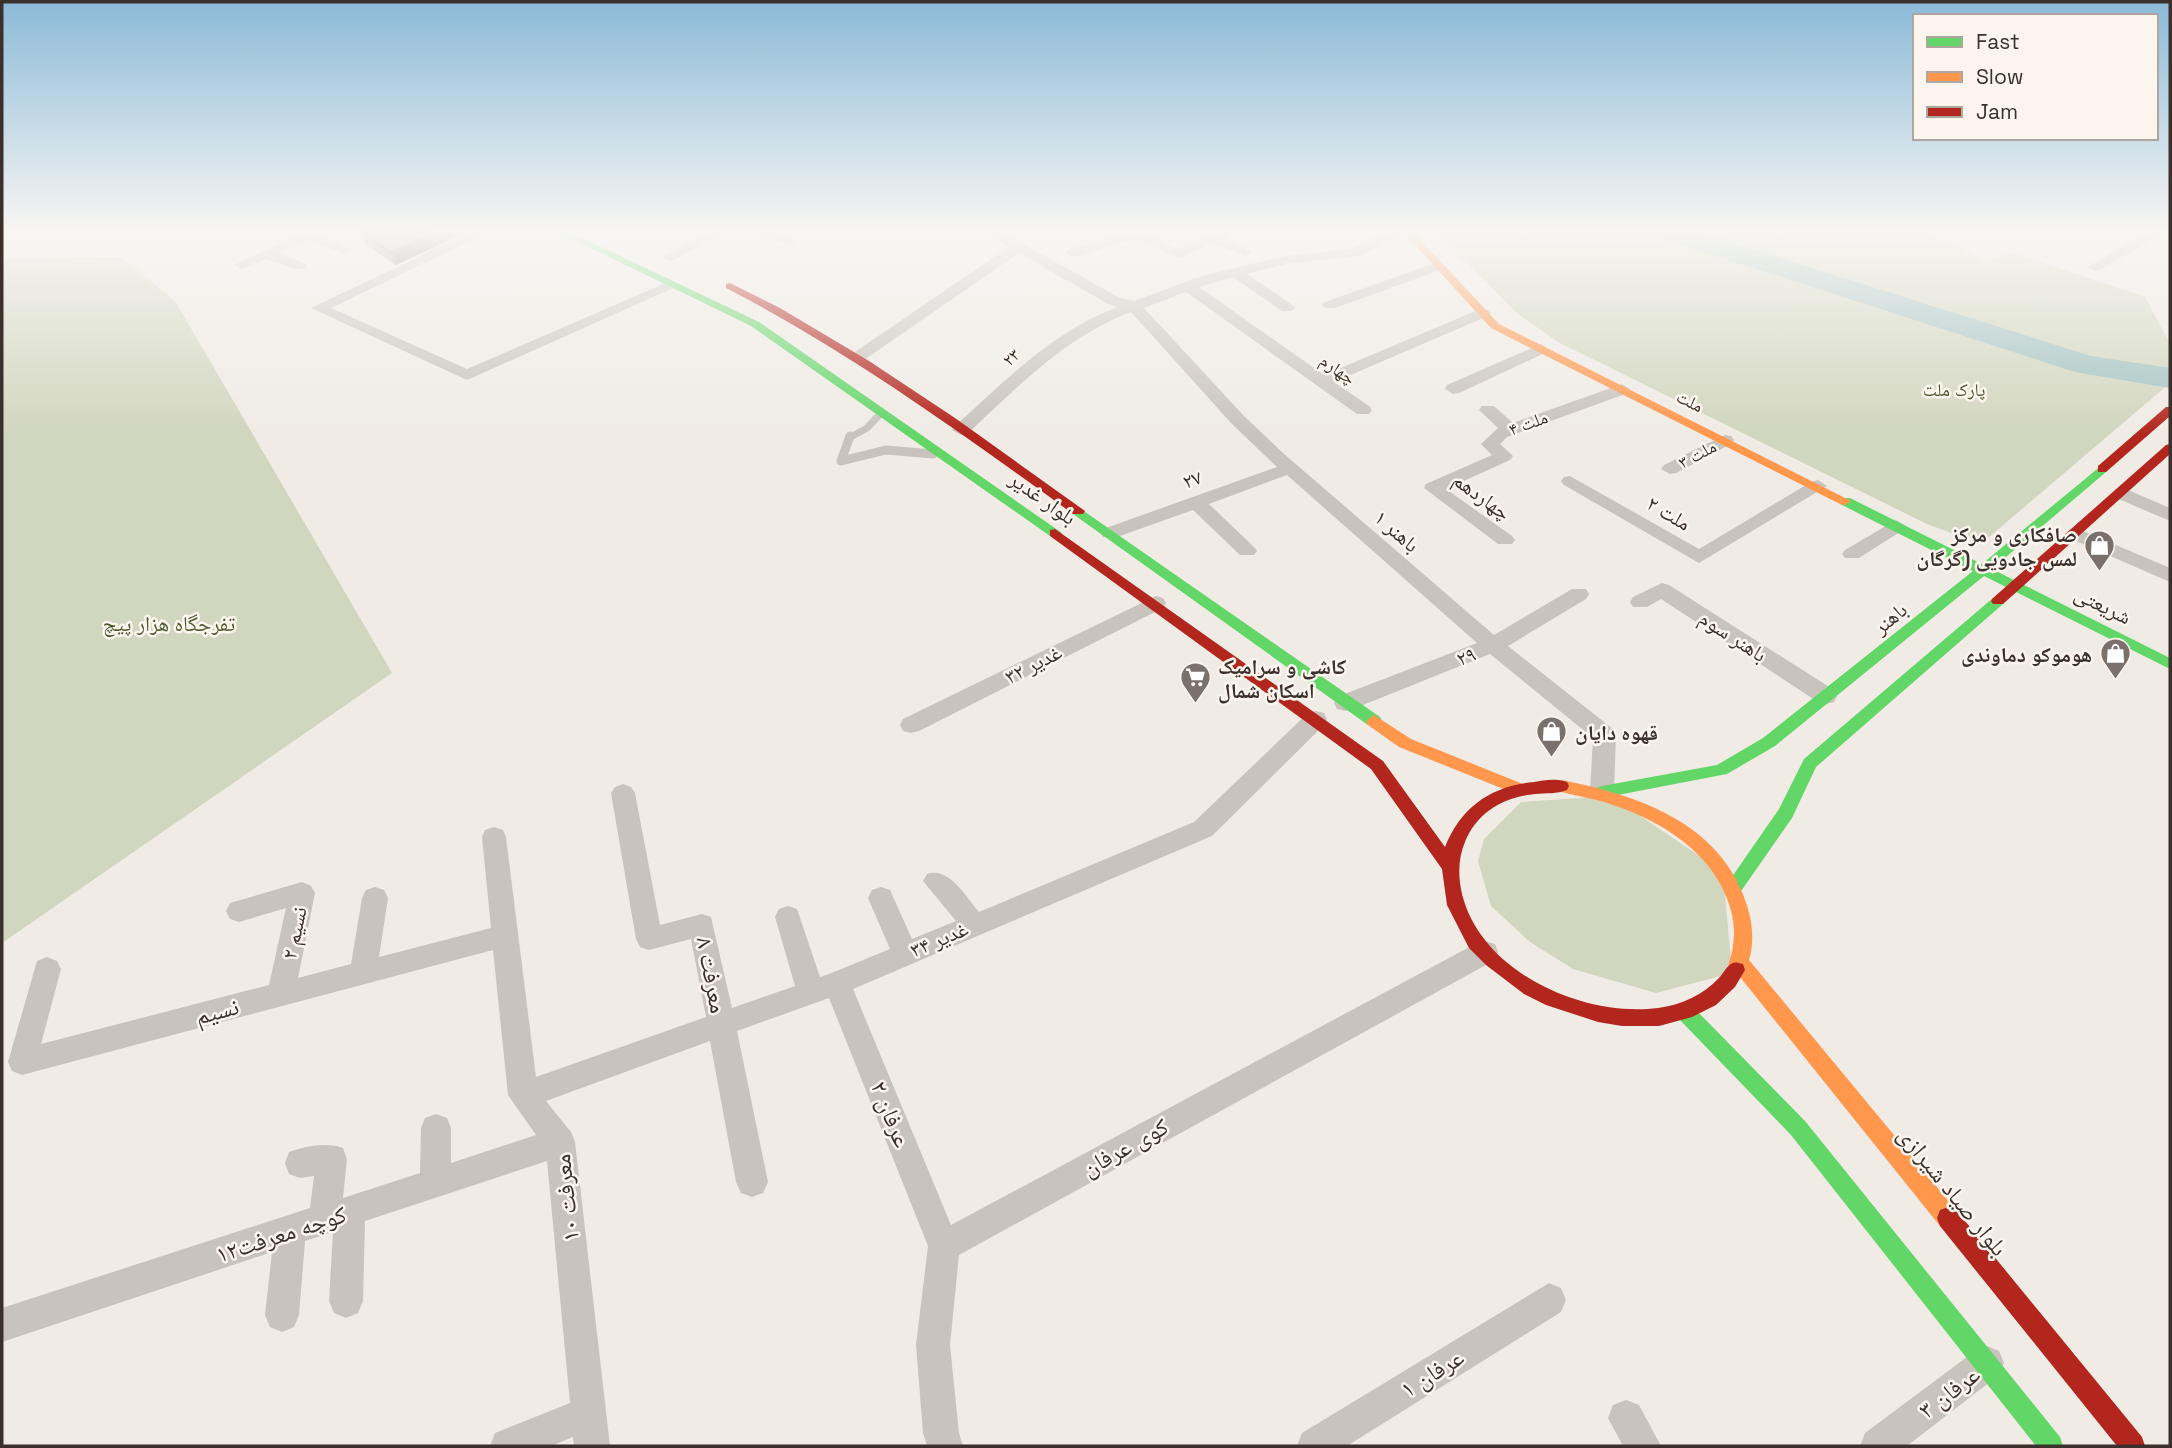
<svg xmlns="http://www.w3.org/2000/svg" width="2172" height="1448" font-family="'Space Grotesk','Noto Naskh Arabic',sans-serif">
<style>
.green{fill:#d1d6bf}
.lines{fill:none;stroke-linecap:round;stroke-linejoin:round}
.river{fill:#a1c2c1;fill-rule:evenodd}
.lane-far1{stroke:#c9c3be;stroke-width:7}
.lane{stroke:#c9c3be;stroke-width:9}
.street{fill:#c9c3be;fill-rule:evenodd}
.fast{fill:#63d668;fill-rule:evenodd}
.slow{fill:#ff974d;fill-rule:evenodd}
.jam{fill:#b3261e;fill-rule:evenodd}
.wall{fill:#a89690}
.shaded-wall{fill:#887a75}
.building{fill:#c3afa7;stroke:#887a75;stroke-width:2}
.labels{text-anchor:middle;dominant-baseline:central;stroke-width:5;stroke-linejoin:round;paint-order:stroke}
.far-street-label{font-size:18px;fill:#3b302b;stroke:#fbf5ee}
.far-park-label{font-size:18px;fill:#4a5a2e;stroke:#fbf5ee}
.street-label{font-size:21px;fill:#3b302b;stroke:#fbf5ee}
.poi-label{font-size:21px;font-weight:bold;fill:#3b302b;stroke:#fbf5ee;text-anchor:end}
.park-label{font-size:21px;fill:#4a5a2e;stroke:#fbf5ee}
.near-street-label{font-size:24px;fill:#3b302b;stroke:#fbf5ee}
</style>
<rect width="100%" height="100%" fill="#f0ebe5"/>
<path class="green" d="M1436,232H1927L1985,261L2013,253L2145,297L2170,344V383L1988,538H1965L1927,524L1558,342L1518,314Z
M121,257L175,301L392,673L2,943V259Z
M1611,796L1723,872L1732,973L1656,993L1573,969L1530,942L1491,906L1478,861L1484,839L1521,802Z"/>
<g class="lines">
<path class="river" d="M1657,232H1698L2091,356L2170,368V388L2075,372L1661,238Z"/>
<path class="lane-far1" d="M849,438L867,428L882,412"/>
<path class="lane" d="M850,436L841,461L886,450L933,454"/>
<path class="street" d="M305,232H323L321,235L350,249L343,253L309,240L278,254L305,263L307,266L305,269H295L266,259L241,269L234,265Z
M471,232H489L331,308L467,369L668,282L673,281L680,285L467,380L311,308Z
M707,232H724L674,260L669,261L662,257Z
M752,232H772L798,242L791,246Z
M986,232H1002L1118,297L1134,301L1205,275L1286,256L1351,249L1387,232H1404L1359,256L1286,264L1247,274L1292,305L1295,308L1292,311H1282L1233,277L1199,287L1324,375L1478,310H1488L1491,313L1488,316L1334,382L1369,406L1372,410L1369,414H1357L1186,292L1144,308L1244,416L1283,453L1494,635L1572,589H1586L1589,594L1586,599L1508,646L1613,729L1616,735L1614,792L1610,798L1602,801L1594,798L1590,792L1593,738L1490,654L1353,709L1345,711L1337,709L1334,703L1337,697L1477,643L1287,475L1209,504L1254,547L1257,551L1254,555H1240L1193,510L1117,537H1103L1100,533L1103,529L1277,467L1232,424L1131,312C1065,337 1018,387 967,434L961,435L952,430L955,426C1006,380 1053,331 1118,307L1108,304L1019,253L864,360H852L850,357L852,354L1009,247Z
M1124,232H1142L1179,249L1216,232H1233L1225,238L1252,252L1245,256L1213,243L1179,258L1135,239L1073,257L1066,253L1068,250Z
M2147,232H2164L2100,270L2095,271L2088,267Z
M1438,262L1445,266L1443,269L1335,308H1325L1322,305L1325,302Z
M1541,344L1549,349L1547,352L1459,393L1453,394L1445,389L1447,385Z
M1622,384L1630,389L1628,393L1507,437L1500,444L1513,456L1510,460L1446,489L1512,536L1515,540L1512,544H1498L1424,488L1426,484L1492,455L1481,444L1498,428L1479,410L1482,406H1494L1513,423Z
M1725,435L1731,436L1734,440L1731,444L1676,473L1670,474L1661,469L1664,465Z
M1570,476L1699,549L1811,482L1818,480L1827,486L1699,563L1564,485L1561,481L1564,477Z
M2121,487L2170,508V521L2114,497L2112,493Z
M1896,520L1906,526L1903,530L1859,558H1845L1842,554L1845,550Z
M2076,528L2170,568V582L2069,538L2066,534L2069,530Z
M1662,583L1669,585L1834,690L1837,696L1834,702L1826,704L1818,702L1661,599L1647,607H1633L1630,602L1633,597Z
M1156,596L1163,598L1166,603L1163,608L919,731L911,733L903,731L900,725L903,719Z
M1316,711L1324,713L1327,719L1324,725L1212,836L853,989L951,1225L1475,944L1485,941L1495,944L1498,952L1495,960L959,1255L950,1345L959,1433L963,1446H927L923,1433L916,1345L928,1246L829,998L737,1031L768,1182L763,1193L752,1197L741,1193L736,1182L710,1041L546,1101L571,1132L575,1142L610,1446H574L573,1437L551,1446H490L495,1433L570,1403L547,1161L365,1221L363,1301L358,1313L346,1318L334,1313L329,1301L333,1232L305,1241L299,1315L294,1327L282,1332L270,1327L265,1315L272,1252L2,1342V1308L310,1208L314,1176L300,1178L289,1174L285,1163L289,1152C306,1146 326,1142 343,1148L347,1159L343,1198L420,1173L421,1128L425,1118L436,1114L447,1118L451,1128V1163L536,1135L508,1095L493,950L22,1075L12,1071L8,1062L37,961L47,957L57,961L61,969L41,1044L269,985L286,908L239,922L230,919L226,911L230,903L302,882L311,886L315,893L298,978L351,964L362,898L366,890L375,887L384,890L388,898L379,957L491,928L482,837L485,830L494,827L503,830L506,837L536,1077L706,1017L691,939L649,950L640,947L636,939L611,793L615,787L623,784L631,787L635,793L660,925L702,914L711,917L732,1008L795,986L775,917L779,909L788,906L797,909L820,977L829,974L890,949L868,898L872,890L881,887L890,890L912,939L956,921L923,881L927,874C949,866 966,897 979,912L1194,822L1308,713Z
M1549,1283L1561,1288L1566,1300L1561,1312L1347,1446H1297L1302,1433Z
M1987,1346L1999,1351L2004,1363L1999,1375L1907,1446H1860L1865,1433L1975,1351Z
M1626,1400L1639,1405L1661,1446H1623L1608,1418L1613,1405Z"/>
<path class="fast" d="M558,232H570L759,322L1062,533L1060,536H1050L751,326Z
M2102,465L2108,469L2106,472L1992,569L2170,658V669L1984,576L1775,746L1727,774L1602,798L1596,796L1594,792L1596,788L1602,786L1717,765L1763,738L1973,571L1840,504V498H1850L1982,564Z
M1078,507L1380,717L1382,721L1380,725H1368L1073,514V508Z
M1998,596L2005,601L2003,604L1816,767L1792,818L1739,894L1733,896L1727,894L1724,889L1727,884L1779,809L1804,759L1993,598Z
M1685,1003L1692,1006L1805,1121L2060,1437L2063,1446H2036L1791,1135L1678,1018L1675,1012L1678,1006Z"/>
<path class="slow" d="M1403,232H1413L1499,324L1851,501L1845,505L1840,504L1491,328Z
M1374,715L1411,739L1528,786L1530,790L1528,794H1516L1399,747L1368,725L1366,721Z
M1561,780C1632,794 1712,819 1742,892C1751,914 1756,937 1749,960L1956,1210L1959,1218L1956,1226L1948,1229L1940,1226L1740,977L1729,976C1725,967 1733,955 1733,945C1735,933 1734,919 1730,907C1714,854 1664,822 1613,805C1594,798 1574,796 1555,790L1553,786L1555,782Z"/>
<path class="jam" d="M730,283L780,308L869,361L955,418L1085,511L1083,514H1073C961,433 850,352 726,288V284Z
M2166,407H2170V416L2106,472H2098V466Z
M2170,444V454L2003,604H1993L1991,601L1993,598L2166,445Z
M1055,529L1383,761L1445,847C1461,807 1491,786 1534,782C1544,780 1556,778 1567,782L1569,786L1567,790C1557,794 1546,793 1535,794C1504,797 1477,812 1465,842C1458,858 1458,877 1462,894C1481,972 1583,1018 1658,1008C1681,1005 1703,995 1719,978C1723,974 1727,965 1733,963C1737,962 1738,963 1743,964L1745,970L1735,987L1716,1005L1692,1017L1659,1026H1622L1598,1022L1546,1005L1524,994L1486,965L1469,948L1447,905L1442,869L1371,769L1050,536V530Z
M1948,1207L1956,1210L2142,1437L2145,1446H2117L1940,1226L1937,1218L1940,1210Z"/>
</g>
<path class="wall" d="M361,232H466L396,265L366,245Z"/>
<path class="shaded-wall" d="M434,232H466L396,265L391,252Z"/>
<path class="building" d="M361,232H434L391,252Z"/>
<linearGradient id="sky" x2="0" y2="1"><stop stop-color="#8bbad8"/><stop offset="0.53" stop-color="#f8f6f3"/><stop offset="1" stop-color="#f8f6f3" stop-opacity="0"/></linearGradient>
<rect width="2172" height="434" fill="url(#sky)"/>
<defs>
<symbol id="shop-pin" viewBox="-11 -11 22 30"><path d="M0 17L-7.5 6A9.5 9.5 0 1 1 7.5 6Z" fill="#7a716c" stroke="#fbf5ee"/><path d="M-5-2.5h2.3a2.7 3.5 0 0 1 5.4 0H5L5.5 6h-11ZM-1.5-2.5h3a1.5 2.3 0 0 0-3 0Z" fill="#fff"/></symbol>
<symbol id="supermarket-pin" viewBox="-11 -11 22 30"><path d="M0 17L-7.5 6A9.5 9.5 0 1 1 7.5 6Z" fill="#7a716c" stroke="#fbf5ee"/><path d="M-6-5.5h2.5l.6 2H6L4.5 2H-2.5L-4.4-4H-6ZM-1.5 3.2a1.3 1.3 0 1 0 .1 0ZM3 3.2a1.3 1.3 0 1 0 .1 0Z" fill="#fff"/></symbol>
</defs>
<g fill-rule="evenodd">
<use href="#shop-pin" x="2082" y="528" width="35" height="47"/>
<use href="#shop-pin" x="2098" y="636" width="35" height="47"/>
<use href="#supermarket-pin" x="1178" y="660" width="35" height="47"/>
<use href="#shop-pin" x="1534" y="714" width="35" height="47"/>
</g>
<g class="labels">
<g class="far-street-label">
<text transform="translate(1011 357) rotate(-42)">۲۳</text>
<text transform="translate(1338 369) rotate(35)">چهارم</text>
<text transform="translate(1690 401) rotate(26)">ملت</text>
<text transform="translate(1528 423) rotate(-20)">۴ ملت</text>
<text transform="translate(1697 454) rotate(-28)">۳ ملت</text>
</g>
<g class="far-park-label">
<text x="1954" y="389">پارک ملت</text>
</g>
<g class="street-label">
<text transform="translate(1192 479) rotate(-20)">۲۷</text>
<text transform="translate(1482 496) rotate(36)">چهاردهم</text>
<text transform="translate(1043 498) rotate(35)">بلوار غدیر</text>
<text transform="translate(1669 513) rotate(31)">۲ ملت</text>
<text transform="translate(1397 531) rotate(41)">باهنر ۱</text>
<text transform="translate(2103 605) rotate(26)">شریعتی</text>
<text transform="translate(1890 618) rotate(-39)">باهنر</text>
<text transform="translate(1733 636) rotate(33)">باهنر سوم</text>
<text transform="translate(1466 656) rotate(-22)">۲۹</text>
<text transform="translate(1033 664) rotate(-27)">۳۲ غدیر</text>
<text transform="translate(294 933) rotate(-78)">۲ نسیم</text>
<text transform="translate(939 939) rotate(-23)">۳۴ غدیر</text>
</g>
<g class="poi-label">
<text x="2077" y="534">صافکاری و مرکز<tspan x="2077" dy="24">لمس جادویی (گرگان</tspan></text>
<text x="2092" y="654">هوموکو دماوندی</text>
<text x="1218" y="666" text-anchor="start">کاشی و سرامیک<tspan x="1218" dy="24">اسکان شمال</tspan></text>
<text x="1575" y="732" text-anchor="start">قهوه دایان</text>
</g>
<g class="park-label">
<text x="169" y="623">تفرجگاه هزار پیچ</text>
</g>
<g class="near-street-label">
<text transform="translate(712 975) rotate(79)">معرفت ۸</text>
<text transform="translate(217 1011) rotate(-15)">نسیم</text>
<text transform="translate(891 1114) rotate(68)">۲ عرفان</text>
<text transform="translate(1125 1147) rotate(-29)">کوی عرفان</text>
<text transform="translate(1953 1191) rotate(51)">بلوار صیاد شیرازی</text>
<text transform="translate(566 1198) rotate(-96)">معرفت ۱۰</text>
<text transform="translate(281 1234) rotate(-18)">کوچه معرفت۱۲</text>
<text transform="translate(1432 1373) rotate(-32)">عرفان ۱</text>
<text transform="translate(1949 1392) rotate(-37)">عرفان ۳</text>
</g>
</g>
<rect width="2172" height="1448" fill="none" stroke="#3b302b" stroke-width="7"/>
<rect x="1913" y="14" width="245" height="126" fill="#fbf5ee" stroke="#aea6a0" stroke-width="2"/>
<rect x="1927" y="37" width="35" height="10" fill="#63d668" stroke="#aea6a0" stroke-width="2"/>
<text x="1976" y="49" font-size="21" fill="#3b302b">Fast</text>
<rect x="1927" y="72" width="35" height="10" fill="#ff974d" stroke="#aea6a0" stroke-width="2"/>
<text x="1976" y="84" font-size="21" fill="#3b302b">Slow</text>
<rect x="1927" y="107" width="35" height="10" fill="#b3261e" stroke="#aea6a0" stroke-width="2"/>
<text x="1976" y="119" font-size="21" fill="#3b302b">Jam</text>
</svg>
